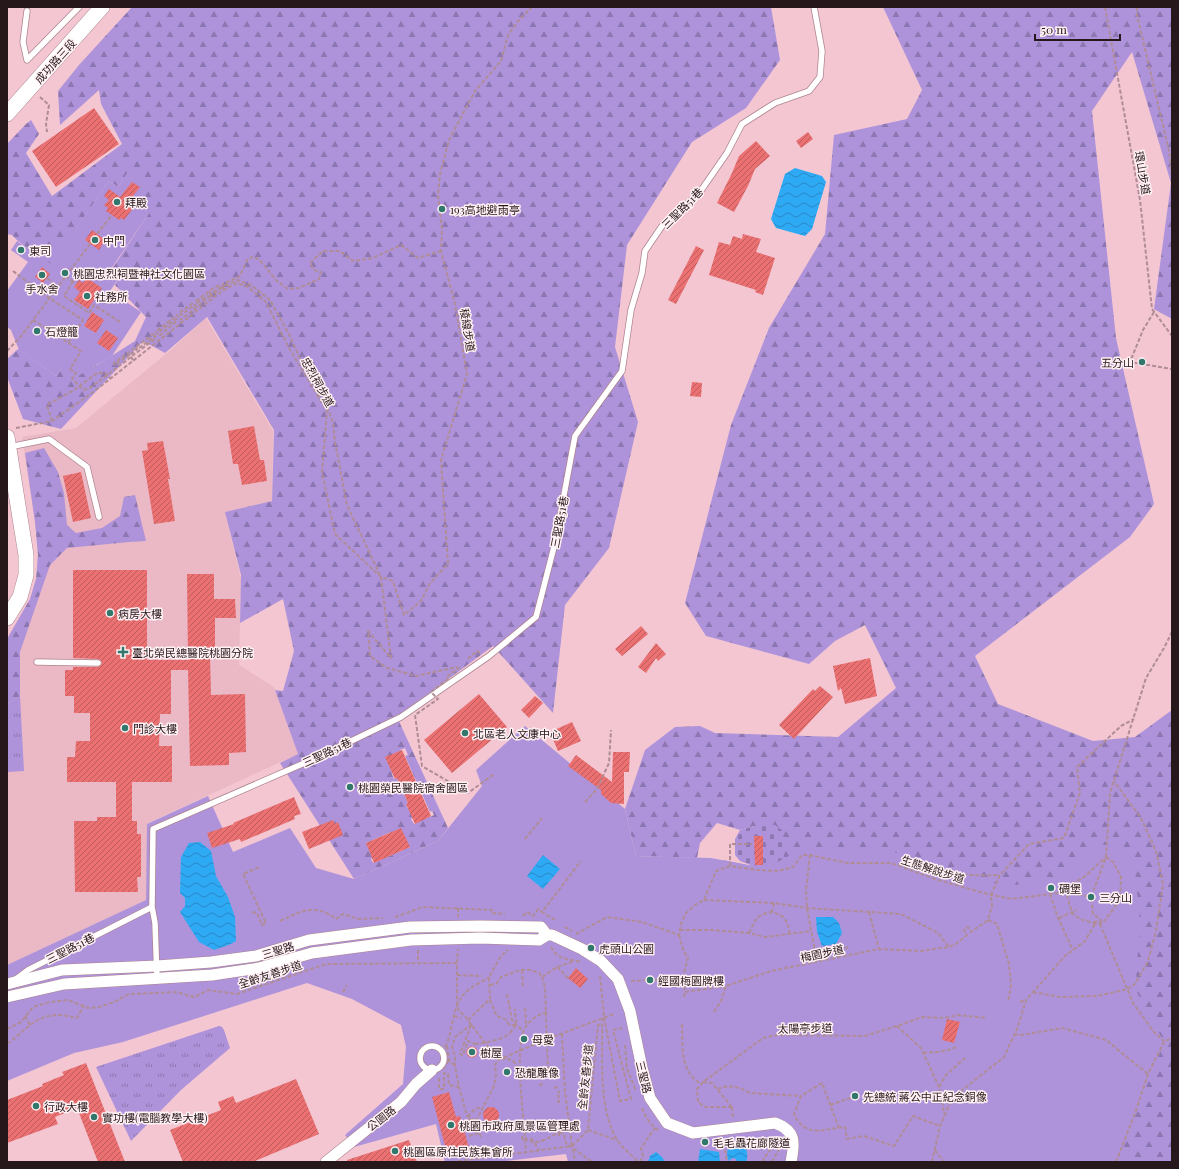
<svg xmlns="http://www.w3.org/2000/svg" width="1179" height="1169" font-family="'Playfair Display','Noto Sans TC',serif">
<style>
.built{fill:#ebb8c5}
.grass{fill:url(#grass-tufts)}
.forest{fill:url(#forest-firs);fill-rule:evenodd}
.cemetery{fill:url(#cemetery-stones)}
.park{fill:#ae93db}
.water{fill:url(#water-waves)}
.building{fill:url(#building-hatch)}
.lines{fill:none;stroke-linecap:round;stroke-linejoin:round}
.lane-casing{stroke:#ad848f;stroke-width:7}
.street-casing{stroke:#ad848f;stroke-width:12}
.secondary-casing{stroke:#ad848f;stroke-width:16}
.path{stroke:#b08d96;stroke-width:2;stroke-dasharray:4 2;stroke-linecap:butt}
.lane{stroke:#fff;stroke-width:5.5}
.street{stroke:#fff;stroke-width:11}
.secondary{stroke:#fff;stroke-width:15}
.path-bridge{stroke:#b08d96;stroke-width:2;stroke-dasharray:4 2;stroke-linecap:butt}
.poi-dot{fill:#31776c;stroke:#fff1f4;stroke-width:1.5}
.labels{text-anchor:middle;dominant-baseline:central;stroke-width:3;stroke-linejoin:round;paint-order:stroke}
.street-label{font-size:11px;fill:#26171b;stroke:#fff1f4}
.poi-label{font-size:11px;fill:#26171b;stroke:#fff1f4;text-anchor:start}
</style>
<defs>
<pattern id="grass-tufts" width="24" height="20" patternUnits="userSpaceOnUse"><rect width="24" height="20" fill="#ae93db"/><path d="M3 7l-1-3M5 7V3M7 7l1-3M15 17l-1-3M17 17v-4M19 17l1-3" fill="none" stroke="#8d77b1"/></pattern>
<pattern id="forest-firs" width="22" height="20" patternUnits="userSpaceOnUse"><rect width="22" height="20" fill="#ae93db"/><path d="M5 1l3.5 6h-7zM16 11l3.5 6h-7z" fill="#8d77b1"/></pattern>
<pattern id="cemetery-stones" width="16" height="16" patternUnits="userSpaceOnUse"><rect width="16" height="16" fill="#ae93db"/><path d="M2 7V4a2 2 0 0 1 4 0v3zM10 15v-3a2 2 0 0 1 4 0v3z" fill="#8d77b1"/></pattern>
<pattern id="water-waves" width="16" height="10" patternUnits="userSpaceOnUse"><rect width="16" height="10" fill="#2eaaf5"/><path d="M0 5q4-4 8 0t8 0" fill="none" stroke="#2789c6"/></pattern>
<pattern id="building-hatch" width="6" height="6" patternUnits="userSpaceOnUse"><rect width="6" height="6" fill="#ea7071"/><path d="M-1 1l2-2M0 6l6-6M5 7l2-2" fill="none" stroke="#bd5b5c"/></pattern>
</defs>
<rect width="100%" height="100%" fill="#f3c6d2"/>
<path class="built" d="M206,318L273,431L272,501L225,512L241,579L239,665L274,687L298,754L148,823L146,900L7,965V639L30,599L36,579L38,555L35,522L22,437L76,428L172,349Z"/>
<path class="grass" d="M20,696L24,771L7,772V704Z
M219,1026L222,1027L224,1030L230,1048L181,1090L131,1141L96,1067Z"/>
<path class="forest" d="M132,7H771L780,60L746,108L692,142L627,245L615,347L638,422L609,548L565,605L553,713L493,646L397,717L448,828L438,841L354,879L280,763L298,754L275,690L283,691L294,651L283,599L240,623L241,575L225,512L272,501L274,430L207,317L165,353L143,341L61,429L23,419L7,377V359L18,349L56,376L63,366L94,367L135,341L146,317L115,285L119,278L110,272L149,213L138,206L131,168L118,187L109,181L51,265L18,241L12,235L7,234V144L26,124L31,120L39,134L26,153L52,196L122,144L101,104L99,90L60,125L58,91L79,65ZM405,748L408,755L405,756L430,812L432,811L434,815L430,817L429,815L418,819L419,822L414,824L411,819L415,817L411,808L408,809L406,804L408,803L397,778L394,779L392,774L395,772L401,753L400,750ZM391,832L392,834L410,847L373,863L371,859L374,857L366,843Z
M883,7H1172V319L1154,309L1171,183L1132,52L1092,111L1116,338L1154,504L1130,537L975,656L998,704L1093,741L1135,737L1172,710V1162H618L723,860L753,866L754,826L740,830L717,823L700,843L697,858L636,856L625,809L645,750L675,727L700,726L715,733L838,737L896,688L865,625L835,641L809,664L706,636L685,603L731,425L769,328L825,234L834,135L907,119L922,90Z
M44,448L58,472L64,493L67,525L76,533L102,528L120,516L124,497L135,495L146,541L129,542L67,548L50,565L20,652V696L7,704V639L30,599L36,579L38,555L35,522L25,453Z"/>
<path class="cemetery" d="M775,825L783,831L784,858L775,864L753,866L740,861L735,855V839L740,830L754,826Z"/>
<path class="park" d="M131,167L154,183L138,206L149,213L109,272L119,278L110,291L141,312L112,356L78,376L63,366L56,376L19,350L11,330L7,327V291L28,262L11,250L17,241L51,264L109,181L118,187Z
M525,726L625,809L636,856L711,858L753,866L775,864L802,848L867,850L909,854L942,866L973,881L1014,885L1062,878L1081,860L1099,845H1116L1135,871L1141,931L1136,967L1137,992L1164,1042L1116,1162H568L566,1154L496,1162H445L436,1124L354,1147L345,1135L403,1084L406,1047L401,1025L352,999L307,983L123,1042L74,1053L7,1081V965L146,900L147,824L208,796L233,852L290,828L316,868L354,879L438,841L482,786L476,770Z"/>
<path class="water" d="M795,168L822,176L826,182L812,229L805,236L776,228L771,219L785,174Z
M200,842L211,851L216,876L228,897L235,917L236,941L231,944L214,950L199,942L180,912L185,906V898L180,893L181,857L189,843Z
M543,855L560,869L543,889L527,876Z
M816,917H833L839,923L842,933L836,944L822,946L817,932Z
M738,1141C747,1144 749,1154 746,1162H737L736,1159L733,1158L728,1161C726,1151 727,1144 738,1141Z
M700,1149L719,1152L720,1162H698Z
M656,1152L662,1157L665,1162H648L650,1156Z"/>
<path class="building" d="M94,108L119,144L56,187L32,151Z
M808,132L813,139L801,148L796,141Z
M756,141L770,156L755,169L748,186L734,212L717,203L732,173L739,156Z
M132,182L140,187L128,202L134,207L124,220L121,218L119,220L106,211L108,208L104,205L109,200L104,196L109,189L120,197Z
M92,230L105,240L99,250L85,240Z
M743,234L761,239L756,252L775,258L763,295L755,292L756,290L709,275L719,242L730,245L733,236L742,239Z
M696,246L704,250L676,304L668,300Z
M42,267L50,274L43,283L35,277Z
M87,278L102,288L88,309L74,300L80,292L74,287L79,280L83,283Z
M92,312L104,320L96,333L84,326Z
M106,330L118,338L109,351L97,343Z
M692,382L702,383L701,397L690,396Z
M254,426L260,460H264L267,481L242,485L238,464H233L228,431Z
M163,441L170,479H168L175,521L154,524L142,451L148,450L147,443Z
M81,472L91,518L73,522L63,476Z
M73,570H147V660H188L187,574H214V599H235L236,618H215V656H210L211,695L245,694L246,752L229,753V765L190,766L188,670H171V714H160L159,746H172V782H132V821H137V834H141V877H137L138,892H75L74,821H97V817H116V782H67V757H75L76,741H90V713H74V696H65V670H73V667H98L102,663L101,661L98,659L73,658Z
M641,626L648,634L622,656L615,649Z
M656,643L666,654L658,661L656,658L646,673L638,667Z
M870,658L877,696L845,704L841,688L838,691L833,666Z
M820,686L833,697L794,739L779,725L813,689L815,691Z
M479,694L507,727L452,773L424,740Z
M535,696L543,703L529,718L521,710Z
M572,722L581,741L558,751L550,732Z
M402,750L431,816L415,824L406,804L408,803L397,778L395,779L385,757Z
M613,752H630L629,772H624V804L611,803L601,794V790L568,766L576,755L612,782Z
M294,797L301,814L294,816L295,819L241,842L240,839L212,848L207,833L234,824L233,823Z
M333,820L335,824L338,822L343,835L309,849L302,832Z
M401,828L410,847L374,863L366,843Z
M754,836H763V865H755Z
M576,968L588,979L580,988L568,978Z
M947,1019L960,1022L954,1043L942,1040Z
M466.5 1052a5.5 5.5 0 1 1 11 0a5.5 5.5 0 1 1-11 0Z
M86,1063L125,1162H98L77,1108L55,1117L58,1124L7,1143V1100L43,1086L42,1084L64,1075L62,1072Z
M296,1079L319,1134L253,1162H183L170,1130L221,1110L218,1102L233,1096L236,1103Z
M449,1092L456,1117L460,1116L470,1151L448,1157L432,1097Z
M483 1115a8 8 0 1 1 16 0a8 8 0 1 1-16 0Z
M409,1140L417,1162H347V1160Z"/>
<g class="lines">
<defs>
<path id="lane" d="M27,11L23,42L27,60L79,7
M9,447L49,439L87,467L99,517
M37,662L98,663
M157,978L155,923L152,907L153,829L316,758L401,717L489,656L536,617L555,543L575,436L622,371L631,310L642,273L645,251L662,226L700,192L727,153L742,124L775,103L809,91L820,77L822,51L814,7
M16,979L28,970L152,907
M420 1058a12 12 0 1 1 24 0a12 12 0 1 1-24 0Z"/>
<path id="street" d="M7,984L62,970L157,966L211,962L256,956L309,940L410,927L481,926L541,927L547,935
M7,997L64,984L212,975L259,968L312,953L411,940L480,938L539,940L547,935H552L582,949L601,961L618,979L630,1011L642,1068L650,1098L667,1123L693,1133L775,1123C796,1131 795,1142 791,1162
M326,1162L401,1102L416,1084L432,1070"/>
<path id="secondary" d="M7,114L102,7
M7,437L26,555V575L20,597L7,618"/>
</defs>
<use href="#lane" class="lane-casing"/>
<use href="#street" class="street-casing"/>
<use href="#secondary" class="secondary-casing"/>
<path class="path" d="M1105,7L1140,200L1152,309L1172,336
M1137,7V15L1169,151L1172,177
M40,97L49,105L46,124L47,132
M124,200L125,198
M97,234L112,215
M13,271L49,298L83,320L68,343
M66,276L76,284
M47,278L58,287
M73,281L64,296L89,313L94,305L120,322
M225,286L223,284L240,276L247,260L252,257L259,259L276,280L288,289L299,288L319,279L321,272L314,270L310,263L323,251H340L353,261L373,258L401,245L418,258L441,251
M224,290L223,287L237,280L251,285L270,300L289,334L301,361L315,383L320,398L325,402L333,422L335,442L347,505L381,577L391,658L368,631L370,656L387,668L416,676L457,667
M1154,312L1143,330L1130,362L1172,369
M33,320L81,351L70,369L76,373L72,378L79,386
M7,351L22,335L90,244
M131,357L133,360
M52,421L47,405L74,390L97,373H105L110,378
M16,428L52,421L92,393L222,291L237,283L248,287L266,302L289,348L327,411L322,472L335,534L381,577L393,581L404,615L421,601L430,583L448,564L441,460L467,374L455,304L441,251L442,231L438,195L440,174L449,140L475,91L501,61L508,35L519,20L532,7
M468,659L477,651L480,653
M585,802L597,789L609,763L611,730
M525,839L542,818
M810,855L806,891L807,908L817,962
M1106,857L1113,862L1121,877L1120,900L1103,923L1095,924L1080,919L1072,913L1066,892L1067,887L1084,877Z
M898,865C933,871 964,877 1000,875
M730,866V844H752
M1050,894L1058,918L1073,950
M704,900L774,903L807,908L901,914L938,933L949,947
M774,903L772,912C786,916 787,921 790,934
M458,908V917
M252,912L257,913L262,925L266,923L243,874L260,867
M869,912L879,949
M523,916L527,912L533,916L538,909L542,912
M395,917L423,907L492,910V913L505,914
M1059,918L1077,910
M555,920L542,912L581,861
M988,920L997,924L1009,964L1011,985L1008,1002
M280,921C301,911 315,903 336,919L343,914L358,919L383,918
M1100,924L1133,1003L1154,1032L1164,1041
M565,927L572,931
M680,930H712L749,933L765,937L811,931
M749,933C755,920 757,914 772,912
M576,934L607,917L642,922L679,935L681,924L686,913L695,905L704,900L716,871L730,866L757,870L778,871L793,867L802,855H810L847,863H891L938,880L991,895L1012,899L1066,892L1091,897
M679,935L684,952L688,957L683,978L685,992L726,986L771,971L879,949L920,951L949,947L956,944L967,935L964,930L968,927L971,932L988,920L992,906L991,895L1000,875L1029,844L1064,838L1080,793L1077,767L1121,726L1134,719
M551,947C559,961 567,958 581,962
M418,950V963
M815,955L849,947
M457,963L458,949
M557,967L568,978
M522,970L523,987
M457,975L482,976
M600,976L604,1017L602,1024C603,1060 598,1107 617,1140C622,1148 632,1155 638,1162
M542,977L545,987L548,1073
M631,981L683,978
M490,985L496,984L501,977L520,970H531L539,973L542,977L557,967L574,961
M343,992L347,985
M1033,992L1060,997L1097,996L1128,989L1135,984L1148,961L1156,931L1163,884L1156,851L1141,818L1114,781
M507,994L512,1020L516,1025L524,1031
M684,997L685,992
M490,1000L497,1016L507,1020L509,1025H516
M1020,1002L1026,1000
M525,1008L526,1023H529
M547,1012C537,1015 529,1020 524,1030C515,1051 523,1113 525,1137C533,1149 550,1137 559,1132
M714,1012L721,1001L726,986
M25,1016L30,1025
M454,1016L461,1018
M604,1017L620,1101L631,1099L613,1030L622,1028
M468,1020L490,999L489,977L501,956L508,950
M472,1024L455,1037L452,1047L455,1056V1066L459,1087L467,1116L476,1121L481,1138
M682,1024C683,1046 679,1071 701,1084
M471,1025L460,1054L463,1055L468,1041L475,1044L474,1047
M897,1026L921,1048L939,1087L942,1099L944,1114
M7,1029L21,1022L33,1007L50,1002L68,1000L88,1008L99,1007L114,1002L129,994L176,992L194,997L208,990L237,994L326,964L457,963V1006L459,1011L464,1015L498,1060
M510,1033L516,1025L515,1009
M562,1034L565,1092L572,1146
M1014,1034L1022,1035L1062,1028L1106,1040L1148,1074
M7,1043L10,1042C34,1022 43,1009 77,1018L84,1005
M625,1045L627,1069L636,1091
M447,1046L449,1060L455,1066
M442,1052C455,1035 449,1008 466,992C472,986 482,982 489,977
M923,1053C935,1052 946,1052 956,1047
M501,1059C511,1058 516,1061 518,1070H520
M498,1060L547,1039L614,1014
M443,1069L449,1060
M518,1070V1079
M439,1078V1089H444V1073L448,1074L449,1085L459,1087
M703,1082L712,1083L717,1089
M539,1085L544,1084
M939,1087L946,1075L965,1058
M554,1088L558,1087
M557,1102H559L558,1092H560
M830,1105L853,1097
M732,1107H705L698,1102L697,1089L703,1082L763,1038L776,1035H788L865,1036L897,1026L922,1017L944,1018L958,1015L987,1018
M732,1107L717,1089L728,1086L740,1088L750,1093L801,1096
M732,1107L733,1118
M642,1108C645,1116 651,1126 658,1130
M476,1121L494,1086L496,1076L495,1065L498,1060
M462,1123L471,1119L469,1115L475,1109L482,1107
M839,1128L822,1083L801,1096L794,1114C806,1139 823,1129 845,1127L847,1139L864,1136L894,1146L913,1116L940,1126
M588,1130L617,1140
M559,1132L564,1134L566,1143L592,1162
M559,1132V1137
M469,1136L479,1133
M522,1136L523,1141H525
M531,1138L539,1150
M525,1139L526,1152
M746,1139H748L751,1144L767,1143L778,1137
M717,1141L725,1149L727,1162
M572,1146L588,1130L598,1025L602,1024
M573,1149L575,1162
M935,1150L944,1162
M452,1162L572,1146
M640,1162L643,1156L641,1148L655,1128
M762,1162L778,1137
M772,1162L782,1144
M932,1162L940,1126L952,1098L1004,1057L1017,1029L1026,1000L1065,956L1085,941L1095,924L1094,922L1101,921L1100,919L1093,914L1091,897L1106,857L1110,793L1146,678L1164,648L1172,632
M1116,1162L1135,1113L1148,1074L1164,1042L1172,1038"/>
<use href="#lane" class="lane"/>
<use href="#street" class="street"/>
<use href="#secondary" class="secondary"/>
<path class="path-bridge" d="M79,386L84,390L90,388L131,357L129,355L115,365L114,363L136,347L137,349L131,354L132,356L156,338L155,336L139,348L137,346L156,332L159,336L177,321L176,319L159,332L158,330L177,315L180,320L195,309L193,306L181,315L179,313L193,303L197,307L209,297L207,296L197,303L196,301L208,292L211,296L220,289L219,288L211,294L209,291L219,285L222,288L223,287
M460,667L448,676L449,678L431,692L438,699L415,715L422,766L468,793L494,774
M475,1044C484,1043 503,1040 510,1033"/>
</g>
<g class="poi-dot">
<circle cx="117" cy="202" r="4"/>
<circle cx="442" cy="209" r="4"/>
<circle cx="95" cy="240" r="4"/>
<circle cx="21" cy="250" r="4"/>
<circle cx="65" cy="273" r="4"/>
<circle cx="42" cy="275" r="4"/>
<circle cx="87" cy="296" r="4"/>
<circle cx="37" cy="331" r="4"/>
<circle cx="1142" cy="362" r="4"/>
<circle cx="110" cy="613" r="4"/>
<path d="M121 646h4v4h4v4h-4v4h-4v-4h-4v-4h4z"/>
<circle cx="125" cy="728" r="4"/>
<circle cx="465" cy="733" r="4"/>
<circle cx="350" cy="787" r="4"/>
<circle cx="1051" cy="888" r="4"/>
<circle cx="1091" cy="897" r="4"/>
<circle cx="591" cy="948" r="4"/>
<circle cx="650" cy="980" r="4"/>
<circle cx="524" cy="1039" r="4"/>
<circle cx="472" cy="1052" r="4"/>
<circle cx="507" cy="1072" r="4"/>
<circle cx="855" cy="1096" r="4"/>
<circle cx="36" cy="1106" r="4"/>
<circle cx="94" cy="1117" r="4"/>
<circle cx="451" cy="1125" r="4"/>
<circle cx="705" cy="1142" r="4"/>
<circle cx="395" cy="1151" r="4"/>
</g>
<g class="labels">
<g class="street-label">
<text transform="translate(55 61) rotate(-48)">成功路三段</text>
<text transform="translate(1143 173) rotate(80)">環山步道</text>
<text transform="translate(682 208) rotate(-45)">三聖路51巷</text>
<text transform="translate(468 330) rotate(81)">稜線步道</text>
<text transform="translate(318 382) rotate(61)">忠烈祠步道</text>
<text transform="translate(559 522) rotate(-79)">三聖路51巷</text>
<text transform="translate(327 752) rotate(-25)">三聖路51巷</text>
<text transform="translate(933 869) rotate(18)">生態解說步道</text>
<text transform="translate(70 948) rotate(-27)">三聖路51巷</text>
<text transform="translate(278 950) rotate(-17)">三聖路</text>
<text transform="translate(822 953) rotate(-12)">梅園步道</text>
<text transform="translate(270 974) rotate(-18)">全齡友善步道</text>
<text transform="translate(805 1028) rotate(-1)">太陽亭步道</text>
<text transform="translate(585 1077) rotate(-84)">全齡友善步道</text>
<text transform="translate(644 1077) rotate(76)">三聖路</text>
<text transform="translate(381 1118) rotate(-38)">公園路</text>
</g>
<g class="poi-label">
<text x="125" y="202">拜殿</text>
<text x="450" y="209">193高地避雨亭</text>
<text x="103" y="240">中門</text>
<text x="29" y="250">東司</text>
<text x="73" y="273">桃園忠烈祠暨神社文化園區</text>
<text x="42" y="288" text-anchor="middle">手水舍</text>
<text x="95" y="296">社務所</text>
<text x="45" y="331">石燈籠</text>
<text x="1134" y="362" text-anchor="end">五分山</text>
<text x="118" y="613">病房大樓</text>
<text x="132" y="652">臺北榮民總醫院桃園分院</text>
<text x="133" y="728">門診大樓</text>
<text x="473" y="733">北區老人文康中心</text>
<text x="358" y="787">桃園榮民醫院宿舍園區</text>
<text x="1059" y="888">碉堡</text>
<text x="1099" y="897">三分山</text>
<text x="599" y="948">虎頭山公園</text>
<text x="658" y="980">經國梅園牌樓</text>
<text x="532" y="1039">母愛</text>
<text x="480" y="1052">樹屋</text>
<text x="515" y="1072">恐龍雕像</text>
<text x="863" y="1096">先總統 蔣公中正紀念銅像</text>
<text x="44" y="1106">行政大樓</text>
<text x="102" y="1117">實功樓(電腦教學大樓)</text>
<text x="459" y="1125">桃園市政府風景區管理處</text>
<text x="713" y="1142">毛毛蟲花廊隧道</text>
<text x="403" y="1151">桃園區原住民族集會所</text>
</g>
</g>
<rect width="1179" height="1169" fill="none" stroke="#26171b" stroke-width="16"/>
<path d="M1035 34v6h85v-6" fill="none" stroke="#26171b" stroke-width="2"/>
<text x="1041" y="34" font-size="12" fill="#26171b" stroke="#fff1f4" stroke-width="3" paint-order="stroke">50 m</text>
</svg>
